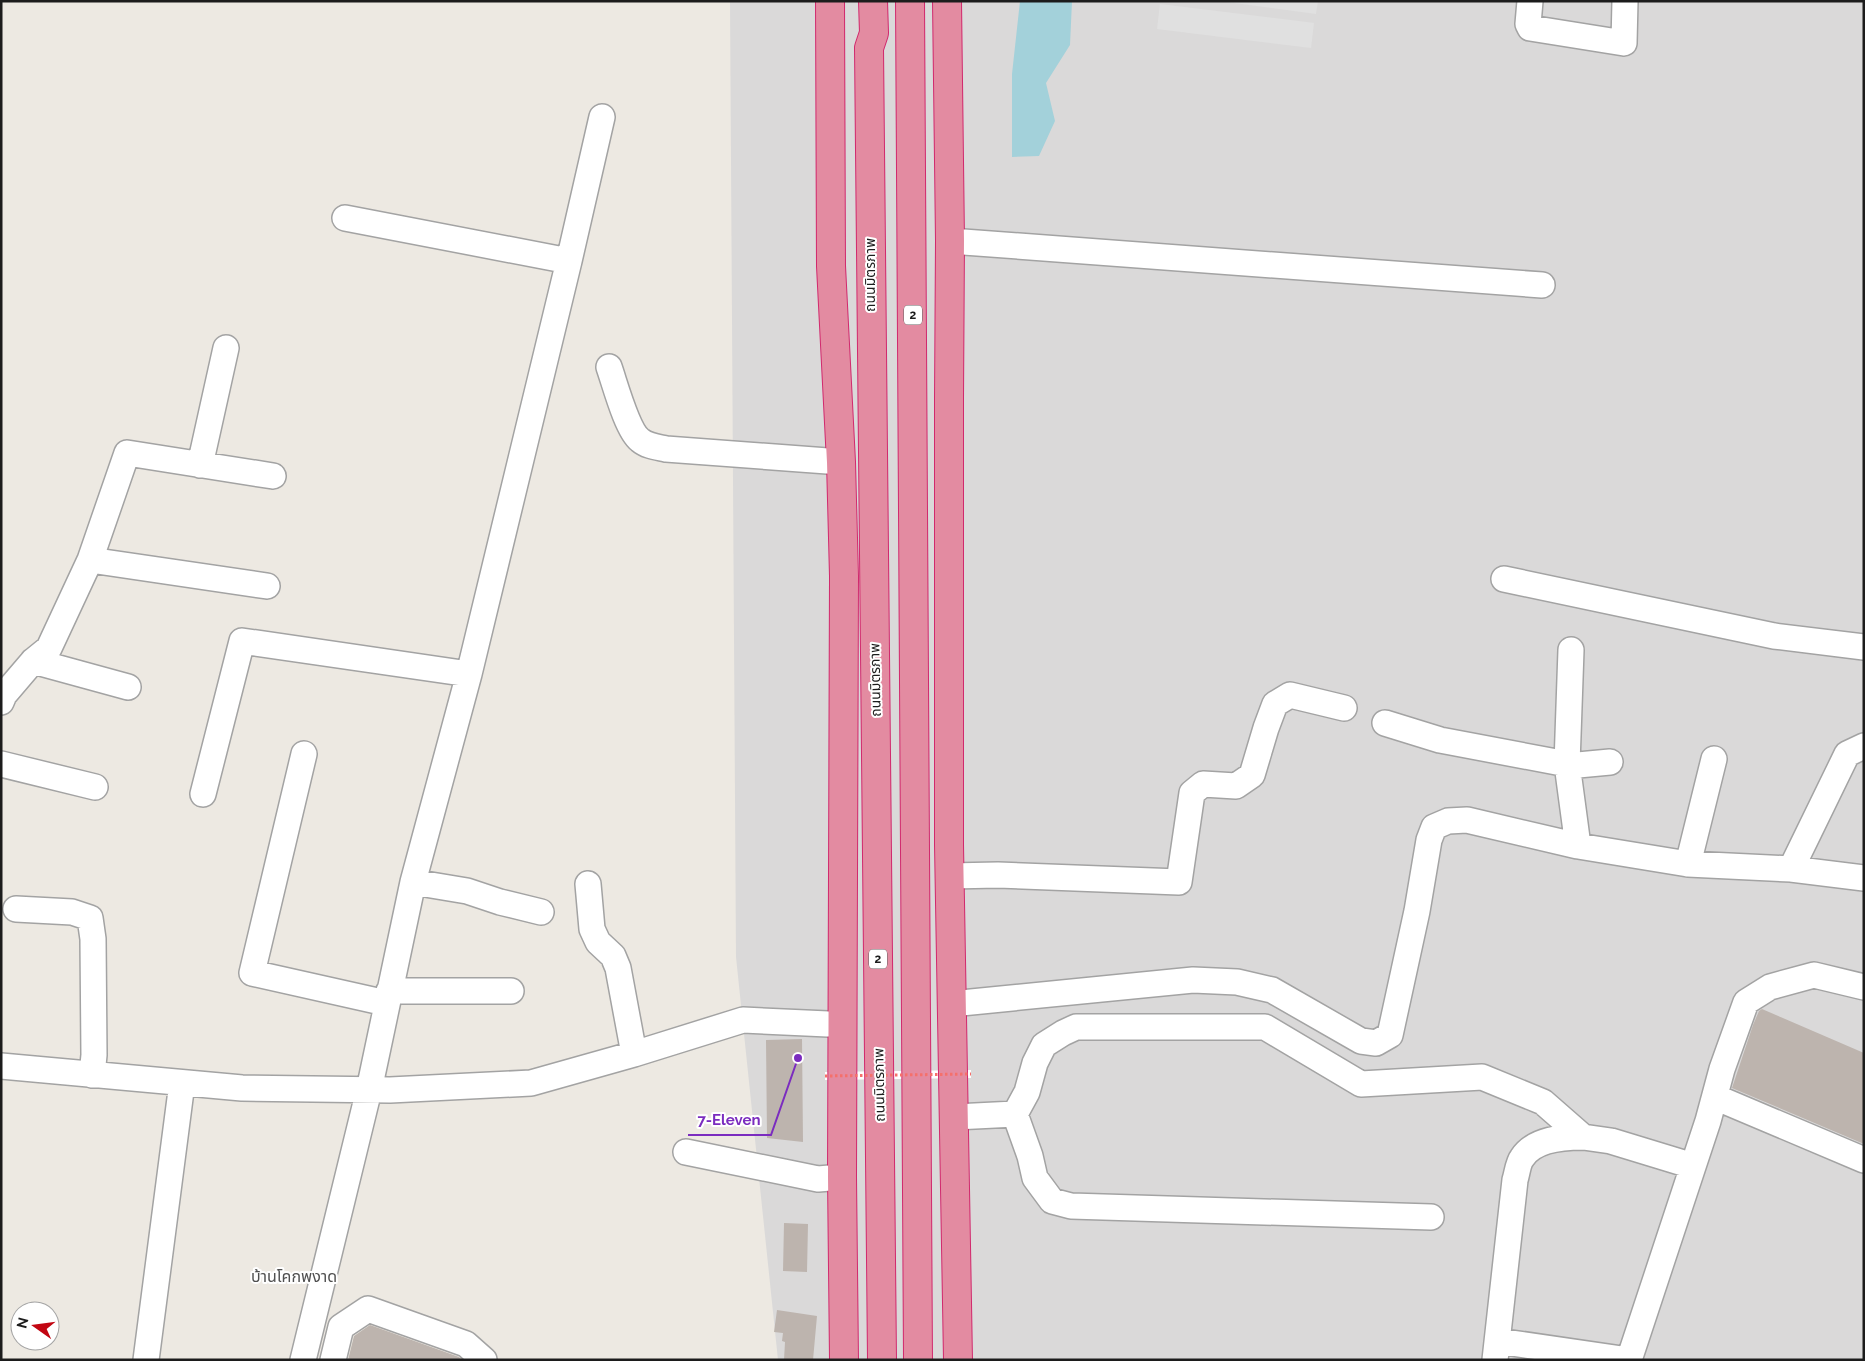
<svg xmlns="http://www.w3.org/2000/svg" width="1865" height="1361" font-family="Raleway,'Noto Sans Thai',sans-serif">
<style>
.residential{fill:#dad9d9}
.parking{fill:#e0e0e0}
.water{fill:#a3d1da}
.pier{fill:#fff}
.building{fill:#bdb4ae}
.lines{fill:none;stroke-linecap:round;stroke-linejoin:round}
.minor-casing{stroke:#a3a3a3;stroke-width:28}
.highway-casing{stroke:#d1296d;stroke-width:30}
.minor{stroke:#fff;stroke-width:25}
.highway{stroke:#e38ba1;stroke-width:28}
.path-bridge{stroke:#f5706b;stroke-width:3;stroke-dasharray:2.5 2.5;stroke-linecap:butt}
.labels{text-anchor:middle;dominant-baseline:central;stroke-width:4;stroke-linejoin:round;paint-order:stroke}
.shield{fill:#fff;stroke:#606060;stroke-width:1}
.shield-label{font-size:12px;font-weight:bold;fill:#1c1c1c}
.street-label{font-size:14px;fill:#1c1c1c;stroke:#fff}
.quarter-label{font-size:16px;fill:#4f4f4f;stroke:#fff}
.leader{fill:none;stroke:#7b2cbf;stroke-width:2}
.callout-dot{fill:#7b2cbf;stroke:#fff;stroke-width:2}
.callout-label{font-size:15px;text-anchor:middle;font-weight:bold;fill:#7b2cbf;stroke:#fff;stroke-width:4;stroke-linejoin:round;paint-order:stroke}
</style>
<rect width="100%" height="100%" fill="#ede9e2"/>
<path class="residential" d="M730,1H1864V1360H778L736,957Z"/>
<path class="parking" d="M1219,1H1318L1316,14Z
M1160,4L1314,23L1311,48L1157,29Z"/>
<path class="water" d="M1020,1H1072L1070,45L1046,83L1055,121L1039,156L1012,157V74Z"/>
<path class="pier" d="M971,1070V1078L825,1080V1072Z"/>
<path class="building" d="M1762,1009L1864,1053V1144L1732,1088L1753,1025L1759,1011Z
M802,1039L803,1142L767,1138L766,1040Z
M784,1223L808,1224L807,1272L783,1271Z
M777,1310L817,1316L813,1360H784L785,1342L782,1341L783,1333L774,1332Z
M370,1325L459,1357L462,1360H348L354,1336Z"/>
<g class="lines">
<defs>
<path id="minor" d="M1530,1L1528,24L1530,28L1624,43L1625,1
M950,241L1542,285
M569,261L602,117
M609,367C615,384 627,430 640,440C647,446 657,447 666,449L841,462
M200,465L226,348
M90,560L267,586
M1504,579L1774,636L1864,647
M1571,650L1567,764L1578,846
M33,661L128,687
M1,702L4,695L33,661L49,648L90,560L127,453L273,476
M1385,723L1440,740L1567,764L1578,765L1610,762
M304,754L252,973L386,1003
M1,764L95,787
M203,794L242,641L469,674
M1688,864L1714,759
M1791,869L1864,878
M950,876L998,875L1179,882L1192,793L1203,784L1236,786L1252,775L1266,728L1275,704L1290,695L1344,708
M413,882L467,891L500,902L541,912
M588,884L592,929L598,942L613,956L618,968L634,1054
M16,909L72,912L90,918L93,939L94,1055L92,1075
M389,991H511
M951,1004L1193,980L1237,982L1272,990L1361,1041L1376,1043L1390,1035L1417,911L1429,840L1434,827L1448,821L1467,820L1578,846L1688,864L1791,869L1847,754L1864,746
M1,1066L242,1088L390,1090L531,1083L634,1054L743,1020L828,1024
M1715,1097L1864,1160
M1015,1114L1030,1156L1035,1178L1052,1201L1071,1206L1431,1217
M955,1117L1015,1114L1027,1092L1035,1063L1044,1045L1063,1033L1076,1027H1265L1361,1084L1482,1077L1543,1102L1583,1137L1611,1141L1693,1166
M686,1152L818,1179L842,1177
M1498,1341L1629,1360L1708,1121L1722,1069L1746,1002L1770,987L1814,975L1864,987
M146,1360L182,1083
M303,1360L369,1090L413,882L469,674L569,261L345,218
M333,1360L341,1327L368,1309L466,1344L484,1360
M1495,1360L1515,1180C1517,1174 1518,1163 1522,1158C1534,1139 1563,1137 1583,1137"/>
<path id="highway" d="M830,1L831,266L841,462L844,576L842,1177L844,1360
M873,1L874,33L869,48L882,1360
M910,1L918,1360
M947,1L950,241L949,398V845L958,1360"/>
</defs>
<use href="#minor" class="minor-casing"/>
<use href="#highway" class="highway-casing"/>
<use href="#minor" class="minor"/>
<use href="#highway" class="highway"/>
<path class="path-bridge" d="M825,1076L971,1074"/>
</g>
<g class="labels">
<g class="shield">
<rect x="904" y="305.5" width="18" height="19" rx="4"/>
<rect x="869" y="949.5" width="18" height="19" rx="4"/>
</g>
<g class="shield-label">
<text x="913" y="315">2</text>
<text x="878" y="959">2</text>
</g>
<g class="street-label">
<text transform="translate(870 275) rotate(-90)">ถนนมิตรภาพ</text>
<text transform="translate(875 680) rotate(-91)">ถนนมิตรภาพ</text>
<text transform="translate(879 1085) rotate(-91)">ถนนมิตรภาพ</text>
</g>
<g class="quarter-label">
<text x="294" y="1276">บ้านโคกพงาด</text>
</g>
</g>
<path class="leader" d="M798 1058L771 1135H688"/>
<circle class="callout-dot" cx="798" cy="1058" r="5"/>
<g class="callout-label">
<text x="729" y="1125">7-Eleven</text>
</g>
<rect width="1865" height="1361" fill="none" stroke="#1c1c1c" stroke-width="5"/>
<g transform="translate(35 1326) rotate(284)"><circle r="24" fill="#ffffff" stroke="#a4a4a4"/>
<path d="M0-4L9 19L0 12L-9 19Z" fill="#c20612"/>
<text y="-8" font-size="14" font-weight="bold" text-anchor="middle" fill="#1c1c1c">N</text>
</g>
</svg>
